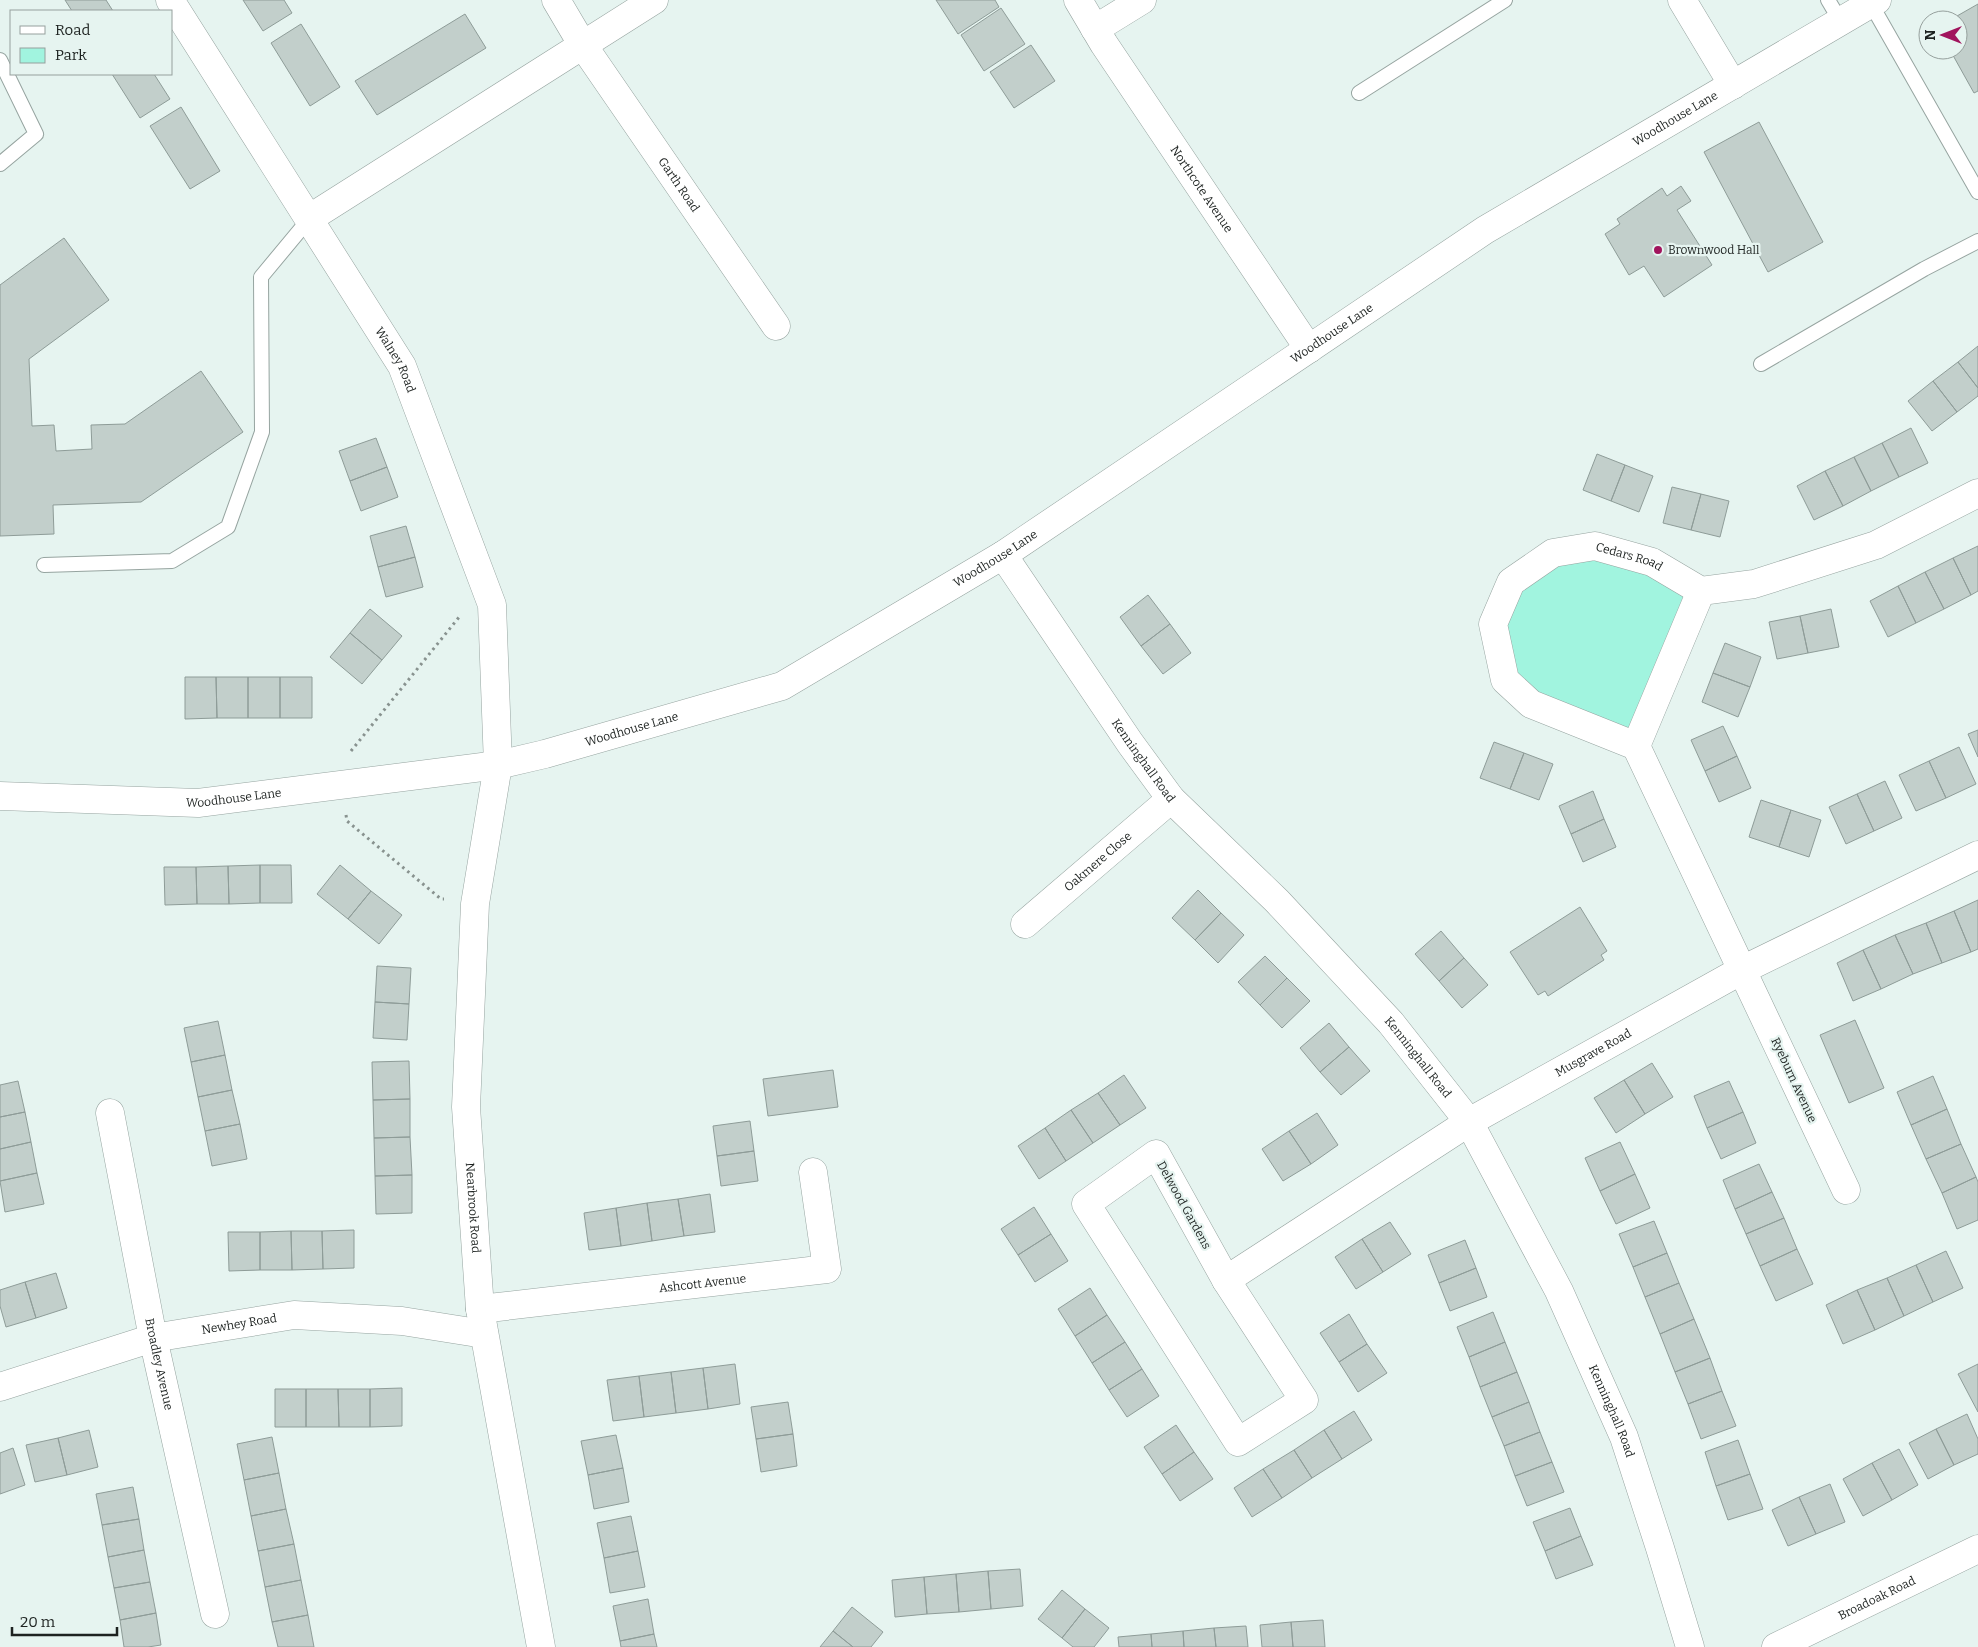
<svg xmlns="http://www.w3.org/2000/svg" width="1978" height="1647" font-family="Bitter,serif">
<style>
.green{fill:#a1f4df}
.building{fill:#c2cfcb;stroke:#8e9c98}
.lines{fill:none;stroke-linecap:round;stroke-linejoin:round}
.service-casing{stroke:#96a4a0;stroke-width:16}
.minor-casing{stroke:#96a4a0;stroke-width:29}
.tertiary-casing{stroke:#96a4a0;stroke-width:29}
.path{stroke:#88928f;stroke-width:3;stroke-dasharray:2.5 4;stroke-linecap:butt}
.service{stroke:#fff;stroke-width:14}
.minor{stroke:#fff;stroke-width:28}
.tertiary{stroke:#fff;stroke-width:28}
.poi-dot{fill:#a1145d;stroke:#e6f4f0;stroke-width:2}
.labels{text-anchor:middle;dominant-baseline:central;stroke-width:4.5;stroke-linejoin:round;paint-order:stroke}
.street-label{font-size:12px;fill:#1d2220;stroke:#e6f4f0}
.poi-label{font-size:12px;fill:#1d2220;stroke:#e6f4f0;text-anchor:start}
</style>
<rect width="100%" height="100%" fill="#e6f4f0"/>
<path class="green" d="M1595,546L1701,591L1636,746L1531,704L1493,624L1511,582Z"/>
<path class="building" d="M65,0H106L113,11H72Z
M243,0H284L292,13L263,31Z
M936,0H995L999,7L958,34Z
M1978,4V91L1974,93L1950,50H1958V20H1950Z
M1001,8L1025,44L984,71L961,35Z
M465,14L486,48L377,115L355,81Z
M301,24L340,87L310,106L271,43Z
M1031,45L1055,81L1014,108L990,72Z
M112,74H154L170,99L140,118Z
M181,107L220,171L190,189L150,126Z
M1759,122L1823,242L1768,272L1704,152Z
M1681,186L1691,201L1677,210L1712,265L1664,297L1644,266L1629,275L1605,234L1620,224L1617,219L1662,188L1667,196Z
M64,238L109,300L29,359L32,426L54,425L56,451L92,449L91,425L125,424L201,371L243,432L141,502L53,505L54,534L0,536V285Z
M1978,346V388L1958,362Z
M1958,362L1978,388V396L1957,412L1933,381Z
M1933,381L1957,412L1932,431L1908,401Z
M1911,428L1928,463L1899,477L1882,443Z
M376,438L387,467L350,481L339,451Z
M1882,443L1899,477L1871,491L1854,457Z
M1597,454L1625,465L1611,501L1583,490Z
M1854,457L1871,491L1843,506L1825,471Z
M1625,465L1653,476L1639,512L1611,501Z
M387,467L398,497L361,511L350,481Z
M1825,471L1843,506L1814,520L1797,486Z
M1672,487L1701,494L1691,530L1663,523Z
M1701,494L1729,501L1720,537L1691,530Z
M406,526L415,557L378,567L370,536Z
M1978,546V591L1971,595L1953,558Z
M415,557L423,587L386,597L378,567Z
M1953,558L1971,595L1944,609L1925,572Z
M1925,572L1944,609L1916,623L1898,586Z
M1898,586L1916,623L1888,637L1870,601Z
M1148,595L1170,624L1141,646L1120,617Z
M370,609L402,636L382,660L350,633Z
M1831,609L1839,647L1808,653L1800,616Z
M1800,616L1808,653L1777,659L1769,622Z
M1170,624L1191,653L1163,674L1141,646Z
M350,633L382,660L362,684L330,657Z
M1725,643L1761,657L1750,687L1713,673Z
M1713,673L1750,687L1738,717L1702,702Z
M185,677H216L217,718L185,719Z
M216,677H248V718H217Z
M248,677H280V718H248Z
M280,677H312V718H280Z
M1723,726L1737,756L1705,771L1691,740Z
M1978,730V757L1968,734Z
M1494,742L1524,753L1510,789L1480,778Z
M1959,747L1976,784L1946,798L1929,761Z
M1524,753L1553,764L1539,800L1510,789Z
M1737,756L1751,788L1719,802L1705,771Z
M1929,761L1946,798L1916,811L1899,775Z
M1885,781L1902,818L1874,831L1857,794Z
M1593,791L1604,819L1571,834L1559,806Z
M1857,794L1874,831L1846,844L1829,807Z
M1761,800L1791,810L1779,847L1749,837Z
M1791,810L1821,820L1809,857L1779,847Z
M1604,819L1616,847L1583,862L1571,834Z
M260,865V903L229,904L228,866Z
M260,865H291L292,903H260Z
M340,865L371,891L348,919L317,894Z
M228,866L229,904H197L196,867Z
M164,867H196L197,904L165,905Z
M1198,890L1221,913L1195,940L1172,918Z
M371,891L402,915L379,944L348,919Z
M1978,900V949L1971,952L1954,911Z
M1580,907L1607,951L1601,955L1604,960L1548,996L1545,991L1538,995L1510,952Z
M1954,911L1971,952L1942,963L1926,923Z
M1221,913L1244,935L1218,963L1195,940Z
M1926,923L1942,963L1913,974L1895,935Z
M1441,931L1464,958L1439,981L1415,954Z
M1895,935L1913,974L1881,989L1863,950Z
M1863,950L1881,989L1853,1001L1837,963Z
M1265,956L1287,978L1260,1005L1238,982Z
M1464,958L1488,985L1462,1008L1439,981Z
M377,966L411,968L409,1004L375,1002Z
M1287,978L1310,1001L1282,1028L1260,1005Z
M375,1002L409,1004L407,1040L373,1038Z
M1855,1020L1884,1088L1849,1103L1820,1035Z
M218,1021L225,1055L191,1062L184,1028Z
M1329,1023L1349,1047L1320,1072L1300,1048Z
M1349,1047L1370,1071L1341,1095L1320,1072Z
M225,1055L232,1090L198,1097L191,1062Z
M409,1061L410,1099L373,1100L372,1062Z
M1652,1063L1673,1097L1645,1114L1624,1080Z
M833,1070L838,1107L768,1116L763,1079Z
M1124,1075L1146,1108L1120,1125L1098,1093Z
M1933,1076L1947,1109L1911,1125L1897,1092Z
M1624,1080L1645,1114L1616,1133L1594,1098Z
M18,1081L25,1112L0,1117V1085Z
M1729,1081L1743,1112L1707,1128L1694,1096Z
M232,1090L240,1124L205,1131L198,1097Z
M1098,1093L1120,1125L1093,1143L1071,1110Z
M410,1099V1137L374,1138L373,1100Z
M1947,1109L1961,1144L1926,1159L1911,1125Z
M1071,1110L1093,1143L1066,1161L1045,1128Z
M25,1112L31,1142L0,1149V1117Z
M1743,1112L1756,1143L1721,1159L1707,1128Z
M1317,1113L1338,1145L1311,1164L1289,1131Z
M750,1121L754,1151L717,1156L713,1126Z
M240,1124L247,1159L212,1166L205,1131Z
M1045,1128L1066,1161L1039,1179L1018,1146Z
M1289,1131L1311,1164L1283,1181L1262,1149Z
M410,1137L412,1175L375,1176L374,1138Z
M31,1142L37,1173L0,1181V1149Z
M1620,1142L1635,1174L1600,1191L1585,1158Z
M1961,1144L1976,1177L1942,1193L1926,1159Z
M754,1151L758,1181L721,1186L717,1156Z
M1759,1164L1772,1192L1735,1209L1723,1180Z
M37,1173L44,1204L5,1212L0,1181Z
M1635,1174L1650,1208L1616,1224L1600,1191Z
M412,1175V1213L376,1214L375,1176Z
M1976,1177L1978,1182V1220L1957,1229L1942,1193Z
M1772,1192L1784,1218L1746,1234L1735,1209Z
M710,1194L715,1232L684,1236L678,1199Z
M678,1199L684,1236L652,1241L647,1203Z
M647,1203L652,1241L621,1246L616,1208Z
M1034,1207L1051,1234L1018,1255L1001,1229Z
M616,1208L621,1246L589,1250L584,1213Z
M1784,1218L1797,1249L1760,1266L1746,1234Z
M1654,1221L1667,1253L1633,1267L1619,1234Z
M1390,1222L1411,1254L1383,1272L1362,1239Z
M354,1230V1268L323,1269L322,1231Z
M291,1231L292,1270H260V1232Z
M291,1231H322L323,1269L292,1270Z
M228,1232H260V1270L229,1271Z
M1051,1234L1068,1261L1035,1282L1018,1255Z
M1362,1239L1383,1272L1356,1289L1335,1257Z
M1465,1240L1476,1268L1439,1283L1428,1255Z
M1797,1249L1813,1284L1776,1301L1760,1266Z
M1946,1251L1963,1288L1933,1302L1916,1265Z
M1667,1253L1679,1283L1645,1297L1633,1267Z
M1916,1265L1933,1302L1904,1316L1887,1278Z
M1476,1268L1487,1297L1450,1311L1439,1283Z
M56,1273L67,1308L36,1318L25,1282Z
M1887,1278L1904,1316L1875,1330L1857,1290Z
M25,1282L36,1318L6,1327L0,1306V1290Z
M1679,1283L1694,1319L1660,1334L1645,1297Z
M1090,1288L1107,1315L1075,1336L1058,1309Z
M1857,1290L1875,1330L1843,1344L1826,1305Z
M1493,1312L1505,1342L1469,1357L1457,1327Z
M1349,1314L1367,1344L1339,1362L1320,1333Z
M1107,1315L1125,1342L1092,1363L1075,1336Z
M1694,1319L1710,1358L1675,1372L1660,1334Z
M1125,1342L1142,1369L1109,1390L1092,1363Z
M1505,1342L1517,1372L1480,1387L1469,1357Z
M1367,1344L1387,1373L1358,1392L1339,1362Z
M1710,1358L1722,1391L1688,1404L1675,1372Z
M735,1364L740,1404L708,1409L703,1368Z
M1978,1364V1412L1958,1374Z
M703,1368L708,1409L676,1413L671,1372Z
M1142,1369L1159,1396L1127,1417L1109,1390Z
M671,1372L676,1413L644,1417L639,1376Z
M1517,1372L1529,1402L1492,1417L1480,1387Z
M639,1376L644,1417L613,1421L607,1380Z
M402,1388V1426L370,1427V1389Z
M275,1389H306V1427H275Z
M306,1389H338L339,1427H306Z
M338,1389H370V1427H339Z
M1722,1391L1736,1426L1701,1439L1688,1404Z
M788,1402L793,1434L756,1439L751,1407Z
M1529,1402L1540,1432L1504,1446L1492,1417Z
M1354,1411L1372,1440L1342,1459L1324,1430Z
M1967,1414L1978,1439V1454L1954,1465L1936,1429Z
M1176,1425L1194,1452L1162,1474L1144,1447Z
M1936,1429L1954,1465L1928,1479L1909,1443Z
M89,1430L98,1467L67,1475L58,1438Z
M1324,1430L1342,1459L1312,1478L1294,1450Z
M1540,1432L1552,1462L1515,1476L1504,1446Z
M793,1434L797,1466L761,1472L756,1439Z
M616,1435L623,1468L588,1475L581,1441Z
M272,1437L279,1473L244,1480L237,1444Z
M58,1438L67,1475L35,1482L26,1445Z
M1738,1440L1750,1474L1716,1486L1705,1452Z
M13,1448L25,1485L0,1494V1453Z
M1899,1449L1918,1485L1892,1500L1872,1463Z
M1294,1450L1312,1478L1282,1498L1263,1469Z
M1194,1452L1213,1479L1180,1501L1162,1474Z
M1552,1462L1564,1492L1527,1506L1515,1476Z
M1872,1463L1892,1500L1863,1516L1843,1479Z
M623,1468L629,1502L594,1509L588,1475Z
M1263,1469L1282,1498L1252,1517L1234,1488Z
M279,1473L286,1509L251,1516L244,1480Z
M1750,1474L1763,1509L1728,1520L1716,1486Z
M1830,1484L1845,1522L1816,1534L1799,1497Z
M133,1487L139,1519L102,1525L96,1494Z
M1799,1497L1816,1534L1788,1546L1772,1510Z
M1570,1508L1581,1536L1545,1551L1533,1522Z
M286,1509L294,1544L258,1551L251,1516Z
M631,1516L638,1551L604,1558L597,1523Z
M139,1519L144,1550L108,1557L102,1525Z
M1581,1536L1593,1565L1556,1579L1545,1551Z
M294,1544L301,1580L265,1587L258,1551Z
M144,1550L150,1582L114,1588L108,1557Z
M638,1551L645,1587L610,1593L604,1558Z
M1020,1569L1023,1606L991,1609L988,1571Z
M988,1571L991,1609L959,1612L956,1574Z
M956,1574L959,1612L927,1614L924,1577Z
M924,1577L927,1614L895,1617L892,1580Z
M301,1580L308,1615L272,1622L265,1587Z
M150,1582L156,1613L120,1620L114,1588Z
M1062,1590L1085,1609L1062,1638L1038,1619Z
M648,1599L654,1634L620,1641L613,1606Z
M852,1607L883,1632L871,1647H853L833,1631Z
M1085,1609L1109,1628L1094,1647H1073L1062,1638Z
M156,1613L161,1645L148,1647H124L120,1620Z
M308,1615L314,1647H278L272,1622Z
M1323,1620L1325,1647H1293L1291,1622Z
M1291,1622L1293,1647H1262L1260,1625Z
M1246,1626L1248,1647H1216L1214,1628Z
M1214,1628L1216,1647H1184L1183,1631Z
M833,1631L853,1647H820Z
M1183,1631L1184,1647H1152L1151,1634Z
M654,1634L657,1647H621L620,1641Z
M1151,1634L1152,1647H1119L1118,1637Z"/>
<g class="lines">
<defs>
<path id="service" d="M1828,0L1841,22
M1871,4L1978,192
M0,60L36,134L0,164
M1359,93L1505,0
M1761,364L1924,269L1978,241
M44,565L172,561L228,527L262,432L261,277L310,218"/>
<g id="minor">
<path id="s1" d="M170,0L402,366L492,605L498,765L475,904L466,1107L480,1309L541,1647"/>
<path id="s2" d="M556,0L582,44L776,326"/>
<path id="s3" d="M1078,0L1104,44L1309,349"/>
<path d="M1682,0L1733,85"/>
<path d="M1095,29L1142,0"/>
<path d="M310,218L654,0"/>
<path id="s4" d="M1003,555L1130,743L1171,799L1277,901L1391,1023L1469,1122L1559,1291L1624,1437L1660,1548L1690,1647"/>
<path d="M1636,746L1701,591"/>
<path id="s5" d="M1025,924L1171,799"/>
<path id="s6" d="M110,1113L153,1338L215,1614"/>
<path d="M1156,1154L1226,1280L1304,1400L1238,1442L1086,1204Z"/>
<path id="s7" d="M1846,1190L1636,746L1531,704L1505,680L1493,624L1511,582L1553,553L1595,546L1652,562L1701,591L1754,584L1876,545L1978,493"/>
<path id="s8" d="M1226,1280L1469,1122L1742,970L1978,855"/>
<path id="s9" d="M480,1309L827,1269L813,1172"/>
<path id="s10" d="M0,1387L153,1338L294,1315L402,1321L484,1334"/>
</g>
<g id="tertiary">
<path id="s11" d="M0,796L198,803L498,765L545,754L782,686L1003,555L1485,230L1877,0"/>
<path id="s12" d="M1776,1647L1978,1549"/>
</g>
</defs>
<use href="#service" class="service-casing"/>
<use href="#minor" class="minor-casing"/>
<use href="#tertiary" class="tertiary-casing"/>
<path class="path" d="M351,751L460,616
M346,815L347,821L441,899H444"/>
<use href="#service" class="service"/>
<use href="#minor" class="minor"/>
<use href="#tertiary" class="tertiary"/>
</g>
<circle class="poi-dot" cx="1658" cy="250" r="5"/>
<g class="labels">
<g class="street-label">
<text stroke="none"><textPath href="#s11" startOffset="1854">Woodhouse Lane</textPath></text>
<text stroke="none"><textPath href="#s2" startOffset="222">Garth Road</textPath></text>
<text stroke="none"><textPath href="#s3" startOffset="226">Northcote Avenue</textPath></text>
<text stroke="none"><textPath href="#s11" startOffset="1449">Woodhouse Lane</textPath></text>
<text stroke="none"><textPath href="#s1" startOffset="425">Walney Road</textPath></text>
<text stroke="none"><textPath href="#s11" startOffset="1044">Woodhouse Lane</textPath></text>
<text stroke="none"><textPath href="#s7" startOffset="872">Cedars Road</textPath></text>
<text stroke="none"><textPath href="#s11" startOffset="639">Woodhouse Lane</textPath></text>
<text stroke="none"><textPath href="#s4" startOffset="249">Kenninghall Road</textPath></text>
<text stroke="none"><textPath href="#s11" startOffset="234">Woodhouse Lane</textPath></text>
<text stroke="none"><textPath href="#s5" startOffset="96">Oakmere Close</textPath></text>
<text stroke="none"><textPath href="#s8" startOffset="432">Musgrave Road</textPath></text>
<text stroke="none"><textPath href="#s4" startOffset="654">Kenninghall Road</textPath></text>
<text transform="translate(1794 1080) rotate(65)">Ryeburn Avenue</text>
<text transform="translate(1184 1205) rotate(61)">Delwood Gardens</text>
<text stroke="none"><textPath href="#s1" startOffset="1294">Nearbrook Road</textPath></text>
<text stroke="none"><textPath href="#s9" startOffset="224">Ashcott Avenue</textPath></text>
<text stroke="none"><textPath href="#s10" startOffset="248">Newhey Road</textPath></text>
<text stroke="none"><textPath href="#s6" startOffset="256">Broadley Avenue</textPath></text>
<text stroke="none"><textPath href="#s4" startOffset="1059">Kenninghall Road</textPath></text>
<text stroke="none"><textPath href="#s12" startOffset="112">Broadoak Road</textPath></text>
</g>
<g class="poi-label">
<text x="1668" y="250">Brownwood Hall</text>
</g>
</g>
<rect x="10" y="10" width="162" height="65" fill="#e6f4f0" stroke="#96a09d"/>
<rect x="20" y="26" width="25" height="8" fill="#ffffff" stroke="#96a09d"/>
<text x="55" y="35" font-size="15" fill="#1d2220">Road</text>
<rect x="20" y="48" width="25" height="15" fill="#a1f4df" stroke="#96a09d"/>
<text x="55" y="60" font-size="15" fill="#1d2220">Park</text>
<g transform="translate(1943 35) rotate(270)"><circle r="24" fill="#e6f4f0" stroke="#96a09d"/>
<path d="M0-4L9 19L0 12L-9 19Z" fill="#a1145d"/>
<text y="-8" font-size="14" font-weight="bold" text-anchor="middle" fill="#1d2220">N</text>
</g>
<path d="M12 1627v8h105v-8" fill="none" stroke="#1d2220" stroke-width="2.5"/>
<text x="20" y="1627" font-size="15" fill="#1d2220" stroke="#e6f4f0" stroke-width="4" paint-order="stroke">20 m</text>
</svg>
